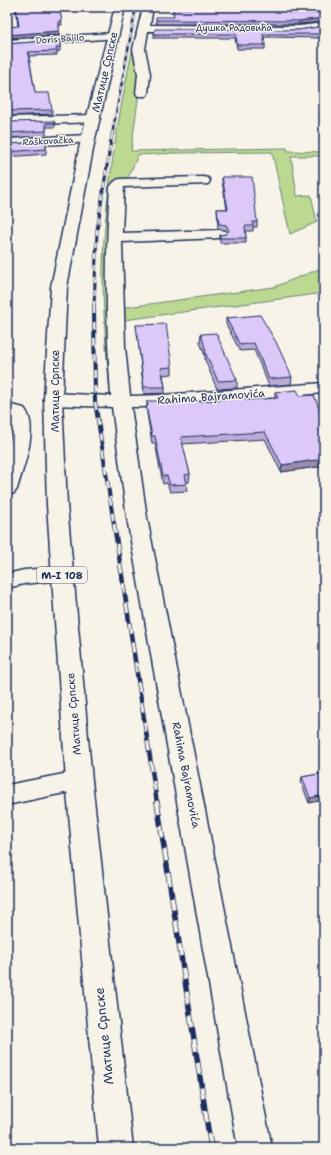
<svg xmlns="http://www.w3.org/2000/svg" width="331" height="1155" font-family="'Shantell Sans',sans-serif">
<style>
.green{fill:#bbd991;stroke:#6b8478}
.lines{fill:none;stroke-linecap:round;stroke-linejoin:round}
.minor-casing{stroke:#1b2f5e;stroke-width:3}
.major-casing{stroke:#1b2f5e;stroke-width:3}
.minor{fill:#f7f3e8;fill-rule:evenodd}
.major{fill:#f7f3e8;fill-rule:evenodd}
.rail-far4-casing{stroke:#1b2f5e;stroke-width:2.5}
.rail-far3-casing{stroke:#1b2f5e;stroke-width:3}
.rail-far2-casing{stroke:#1b2f5e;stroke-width:4}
.rail-far1-casing{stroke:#1b2f5e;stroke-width:4.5}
.rail-casing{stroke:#1b2f5e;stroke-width:5.5}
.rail-far4{stroke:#f7f3e8;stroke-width:1.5;stroke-dasharray:4.5;stroke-linecap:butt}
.rail-far3{stroke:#f7f3e8;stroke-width:2;stroke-dasharray:6;stroke-linecap:butt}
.rail-far2{stroke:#f7f3e8;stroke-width:2.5;stroke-dasharray:8;stroke-linecap:butt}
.rail-far1{stroke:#f7f3e8;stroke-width:3;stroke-dasharray:10;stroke-linecap:butt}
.rail{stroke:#f7f3e8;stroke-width:4;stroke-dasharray:12;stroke-linecap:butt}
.wall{fill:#bdacd6;stroke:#1b2f5e}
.shaded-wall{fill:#9a8cae;stroke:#1b2f5e}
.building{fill:#dcc8f9;stroke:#1b2f5e}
.labels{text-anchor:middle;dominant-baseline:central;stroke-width:3;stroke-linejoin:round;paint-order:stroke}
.far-street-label{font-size:9px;fill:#1b2f5e;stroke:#f7f3e8}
.shield{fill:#f7f3e8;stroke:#5d6a87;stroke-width:1}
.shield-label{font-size:10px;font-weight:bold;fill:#1b2f5e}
.street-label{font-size:11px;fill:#1b2f5e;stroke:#f7f3e8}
.near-street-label{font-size:13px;fill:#1b2f5e;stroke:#f7f3e8}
</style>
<rect width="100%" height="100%" fill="#f7f3e8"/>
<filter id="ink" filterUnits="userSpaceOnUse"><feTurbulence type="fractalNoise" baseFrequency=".025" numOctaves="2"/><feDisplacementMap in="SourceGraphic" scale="8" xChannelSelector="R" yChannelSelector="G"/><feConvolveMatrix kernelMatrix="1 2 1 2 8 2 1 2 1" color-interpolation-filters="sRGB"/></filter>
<g filter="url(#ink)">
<path class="green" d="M142,7H145L142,70L131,151L287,148L288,151L324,152V156H291L297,196L311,195L317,222L290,234L272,152L175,153L138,155L125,184H117L121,392L110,393C105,338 100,281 105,226C111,153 125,79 142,7Z
M324,267V293L124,320L120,308L274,287Z"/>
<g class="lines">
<defs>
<path id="minor" d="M143,7H153L150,25L299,26L324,23V29L299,32L148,31L145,49L150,74L148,93L146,96H138L136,93L138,74L133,49Z
M113,33L118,36L117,38L7,46V40Z
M94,115L98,116L100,119L98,122L7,125V117Z
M88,135L93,136L95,139L93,142L7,147V139Z
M203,177L208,178L210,181L208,184L124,187L122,233L221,230L226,231L228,234L226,237L221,238L122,242L125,347L130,396L162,395L324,383V393L162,407H131L147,518L272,1148H238L127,518L112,407L53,405L47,403L44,399L47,395L53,393L111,396C106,326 105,257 110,187C113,183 115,180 120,179Z
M7,404L24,408C40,426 23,468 17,489L14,493L7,495V455L12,430L11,416H7Z
M62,567L70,569L73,574L70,579L24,584L7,588V574L24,570Z
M79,771L88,774L92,781L88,788L7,805V785Z"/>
<path id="major" d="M115,7H125L95,139L67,287L62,399L67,505L92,781L133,1148H99L66,781L47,505L44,399L51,287L81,139Z"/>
</defs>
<use href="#minor" class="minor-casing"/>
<use href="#major" class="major-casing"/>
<use href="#minor" class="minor"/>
<use href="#major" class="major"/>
<defs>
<path id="rail-far4" d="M112,135L136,7"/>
<path id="rail-far3" d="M94,307L97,230L112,134"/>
<path id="rail-far2" d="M94,306L95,401L114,525"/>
<path id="rail-far1" d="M114,524L157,803"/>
<path id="rail" d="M157,802L211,1148"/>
</defs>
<use href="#rail-far4" class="rail-far4-casing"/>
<use href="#rail-far3" class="rail-far3-casing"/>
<use href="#rail-far2" class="rail-far2-casing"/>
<use href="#rail-far1" class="rail-far1-casing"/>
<use href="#rail" class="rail-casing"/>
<use href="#rail-far4" class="rail-far4"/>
<use href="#rail-far3" class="rail-far3"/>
<use href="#rail-far2" class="rail-far2"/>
<use href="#rail-far1" class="rail-far1"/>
<use href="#rail" class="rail"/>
</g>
<path class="wall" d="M15,7H59L62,25H59V35L18,26Z
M200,7H288L290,13L321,15L324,18V22L299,24H156V20L174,17L173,8H201Z
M324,26V38L264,37L265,45V49H237L235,38H154V34L299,30Z
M60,40V51L57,52V55L29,56L35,93L52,110V114L7,116V44Z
M7,122L55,123V127H46V136L7,138Z
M46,142V154L7,157V144Z
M222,177L257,222V227H253V231H245L246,238V243H220V235L226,234L228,232L226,230L218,229L217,209H227L222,182Z
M226,318L292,377L291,384L269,386L254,350L240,351L226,324Z
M136,325L172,367V374L163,375L165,387V393L144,394L137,331Z
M201,334L237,380V388L217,389L205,360V356L200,342Z
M275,392L300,396L324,422V466L281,472L265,439L182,444L190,474L189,482H186L187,491L170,492L167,483L163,484L155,443H152L147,414V401L169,404L223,399V396L246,400L275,398Z
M324,773L309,803L301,782L302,777Z"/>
<path class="shaded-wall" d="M324,18V22L299,24V21Z
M59,31V35L7,38V35Z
M324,459V466L281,472L282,465Z
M324,795V800L309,803L310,798Z"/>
<path class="building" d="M16,7H59L62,21H59V31L7,35V27L19,26Z
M203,7H288L290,13H321V15H324V18L299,21L156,20V17H174L173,8H204Z
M324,26V34H263L265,45H237L236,34H154L155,29L299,30Z
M60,40V47L56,48L57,51L28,52L35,93H49L52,110L7,111V44Z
M54,121L55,123H46V131L7,133V122Z
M46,142V149L7,152V144Z
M222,177H252L257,222H253V226H245L246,238H220V235L226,234L229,230L226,225L219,224L217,209H228Z
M260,315L276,342L292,377L269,379L254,343L240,345L226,318Z
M166,324L172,367L161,368L165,387H144L136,325Z
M216,333L237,380L218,381L205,352L206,351L201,334Z
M297,390L300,396L314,395L324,422V425H323L324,426V459L282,465L265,432L181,437L190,474L185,475L187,484L170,485L167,476H163L155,436H152L146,406H148L147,401H168L169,404L225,399L223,396L244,394L246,400L278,398L275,392Z
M324,773V795L310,798L302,777Z"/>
</g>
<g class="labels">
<g class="far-street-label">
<text x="234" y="28">Душка Радовића</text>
<text transform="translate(60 39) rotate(-4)">Doris Bajilo</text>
<text transform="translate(48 141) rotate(-3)">Raškovačka</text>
</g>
<rect class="shield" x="37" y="567" width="50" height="16" rx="3"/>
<g class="shield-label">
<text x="62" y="575">M-I 108</text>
</g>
<g class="street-label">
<text transform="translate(105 72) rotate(-77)">Матице Српске</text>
<text transform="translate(55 391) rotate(-90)">Матице Српске</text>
<text transform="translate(211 397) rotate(-4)">Rahima Bajramovića</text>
<text transform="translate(74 714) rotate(-95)">Матице Српске</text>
<text transform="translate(186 775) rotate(79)">Rahima Bajramovića</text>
</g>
<g class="near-street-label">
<text transform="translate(104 1036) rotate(-96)">Матице Српске</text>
</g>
</g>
<rect width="331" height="1155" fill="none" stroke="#f7f3e8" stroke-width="24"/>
<rect x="12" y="12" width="307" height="1131" fill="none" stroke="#1b2f5e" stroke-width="1.5" filter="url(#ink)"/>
</svg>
